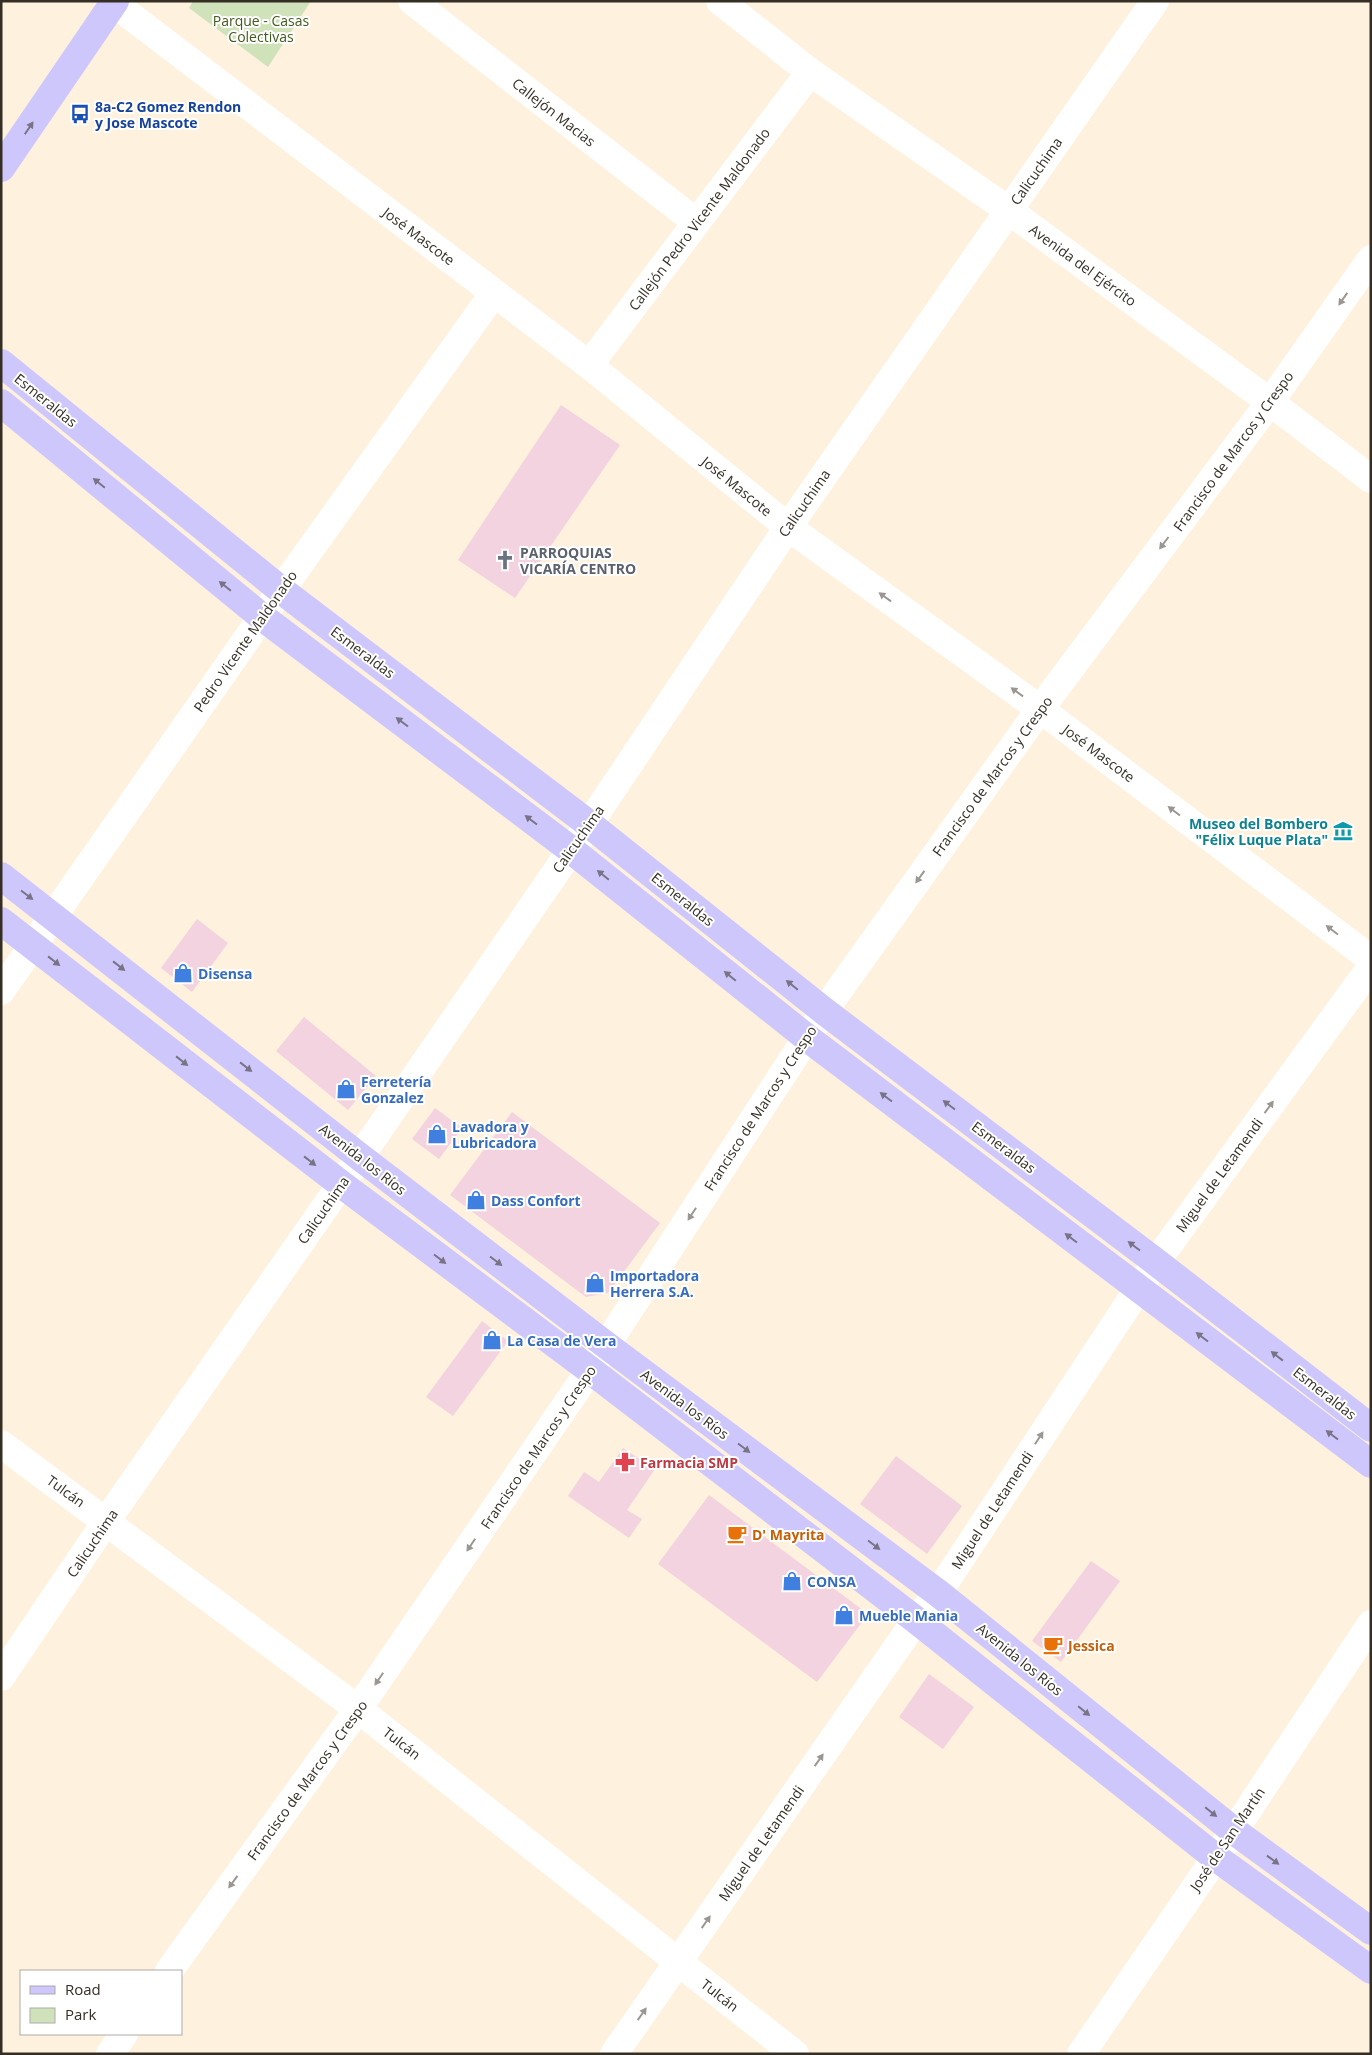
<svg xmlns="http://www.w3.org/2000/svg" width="1372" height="2055" font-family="'Open Sans',sans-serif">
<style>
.green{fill:#cfe2b9}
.building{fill:#f2d3df}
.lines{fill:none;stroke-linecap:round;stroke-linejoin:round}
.minor{stroke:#fff;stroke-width:28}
.major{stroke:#cec7fc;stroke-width:28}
.oneway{fill:#797386}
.oneway2{fill:#9a9692}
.labels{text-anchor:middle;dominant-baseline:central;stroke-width:4;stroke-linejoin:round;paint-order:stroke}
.park-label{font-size:14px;fill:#435b1c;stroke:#fff}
.transit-label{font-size:14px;font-weight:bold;fill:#164399;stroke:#fff;text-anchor:start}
.street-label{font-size:14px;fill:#342e25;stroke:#fff}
.worship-label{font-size:14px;font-weight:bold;fill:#5b616d;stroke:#fff;text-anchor:start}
.culture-label{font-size:14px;font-weight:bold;fill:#0d838f;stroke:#fff;text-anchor:end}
.shop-label{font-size:14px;font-weight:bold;fill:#366cbe;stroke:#fff;text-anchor:start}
.health-label{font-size:14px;font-weight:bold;fill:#be3a42;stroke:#fff;text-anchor:start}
.food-label{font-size:14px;font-weight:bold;fill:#c56008;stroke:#fff;text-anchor:start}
</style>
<rect width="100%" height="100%" fill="#fef1dd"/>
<path class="green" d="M193,1H311L268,67L189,8Z"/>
<path class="building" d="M561,405L620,445L515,598L458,560Z
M197,919L228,943L192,992L161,968Z
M304,1017L376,1076L348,1110L276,1051Z
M435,1108L462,1128L439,1159L412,1139Z
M512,1112L660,1223L608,1293L586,1297L450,1195Z
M482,1321L508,1341L453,1416L426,1397Z
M623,1448L655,1469L627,1510L642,1519L629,1538L568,1496L584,1472L599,1482Z
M896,1456L962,1506L927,1554L860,1504Z
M709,1495L868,1614L817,1682L658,1564Z
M1091,1561L1120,1581L1061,1662L1032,1641Z
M929,1674L974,1707L943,1749L899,1717Z"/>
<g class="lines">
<path class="minor" d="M111,1L589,365L788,527L1040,709L1371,959
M412,1L696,222
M720,1L810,72L1008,210L1270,402L1371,479
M589,365L810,72
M1,991L281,590L494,293
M1,1444L358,1709L795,2054
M1,1677L107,1520L360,1157L589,824L788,527L1155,1
M169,1971L358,1709L590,1370L824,1011L1040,709L1270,402L1371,259
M110,2054L124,2034
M614,2054L916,1620L938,1593L1156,1262L1371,967
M1081,2054L1234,1831L1371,1624"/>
<path class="major" d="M1,168L115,1
M1,363L281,590L589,824L824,1011L1156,1262L1371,1428
M1,403L262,617L570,849L806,1037L1371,1464
M1,876L360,1157L606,1345L938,1593L1234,1831L1371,1931
M1,921L341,1184L590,1370L916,1620L1215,1857L1371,1970"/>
</g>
<defs><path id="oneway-solid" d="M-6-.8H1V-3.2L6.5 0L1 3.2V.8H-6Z" transform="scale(1.25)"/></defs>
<g class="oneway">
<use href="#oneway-solid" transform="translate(29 128) rotate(-56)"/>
<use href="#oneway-solid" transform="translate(99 483) rotate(-141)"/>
<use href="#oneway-solid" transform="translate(225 586) rotate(-141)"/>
<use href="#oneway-solid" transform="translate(402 722) rotate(-143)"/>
<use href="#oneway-solid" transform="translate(531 820) rotate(-143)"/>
<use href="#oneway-solid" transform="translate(603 875) rotate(-141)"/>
<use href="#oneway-solid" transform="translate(27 895) rotate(37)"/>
<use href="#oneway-solid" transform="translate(54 961) rotate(38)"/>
<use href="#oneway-solid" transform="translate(119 966) rotate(38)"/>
<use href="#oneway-solid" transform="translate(730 976) rotate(-141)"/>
<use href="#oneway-solid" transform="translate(792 985) rotate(-141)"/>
<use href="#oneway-solid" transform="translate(182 1061) rotate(38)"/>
<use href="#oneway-solid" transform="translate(246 1067) rotate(38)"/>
<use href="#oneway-solid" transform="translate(886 1097) rotate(-143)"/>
<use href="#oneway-solid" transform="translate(949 1105) rotate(-143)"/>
<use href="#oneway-solid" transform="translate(310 1161) rotate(38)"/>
<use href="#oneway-solid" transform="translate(1071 1238) rotate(-143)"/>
<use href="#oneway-solid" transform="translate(1134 1246) rotate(-143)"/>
<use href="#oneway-solid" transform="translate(440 1259) rotate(37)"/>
<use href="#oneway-solid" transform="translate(496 1261) rotate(37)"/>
<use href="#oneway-solid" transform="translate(1202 1337) rotate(-143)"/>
<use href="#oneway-solid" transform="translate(1277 1356) rotate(-142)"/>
<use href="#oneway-solid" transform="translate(1332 1435) rotate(-143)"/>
<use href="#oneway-solid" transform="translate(744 1448) rotate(37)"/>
<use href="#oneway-solid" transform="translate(874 1545) rotate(37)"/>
<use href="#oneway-solid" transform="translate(1084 1711) rotate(39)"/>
<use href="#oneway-solid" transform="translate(1211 1812) rotate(39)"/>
<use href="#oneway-solid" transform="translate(1273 1860) rotate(36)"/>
</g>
<g class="oneway2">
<use href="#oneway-solid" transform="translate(1343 299) rotate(125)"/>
<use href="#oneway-solid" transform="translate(1164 543) rotate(127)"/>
<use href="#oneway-solid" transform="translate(885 597) rotate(-144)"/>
<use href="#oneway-solid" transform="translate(1017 692) rotate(-144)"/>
<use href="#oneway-solid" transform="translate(1174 811) rotate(-143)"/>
<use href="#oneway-solid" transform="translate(920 877) rotate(126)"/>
<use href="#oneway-solid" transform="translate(1332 930) rotate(-143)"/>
<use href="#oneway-solid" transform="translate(1269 1107) rotate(-54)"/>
<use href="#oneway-solid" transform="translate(692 1214) rotate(123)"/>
<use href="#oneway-solid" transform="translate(1039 1438) rotate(-57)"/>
<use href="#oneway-solid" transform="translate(471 1545) rotate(124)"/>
<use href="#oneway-solid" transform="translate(379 1679) rotate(124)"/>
<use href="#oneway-solid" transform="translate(819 1760) rotate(-55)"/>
<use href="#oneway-solid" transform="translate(233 1882) rotate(126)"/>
<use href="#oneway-solid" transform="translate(706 1922) rotate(-55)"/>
<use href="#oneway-solid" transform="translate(642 2014) rotate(-55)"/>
</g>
<defs>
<symbol id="bus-bare" viewBox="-9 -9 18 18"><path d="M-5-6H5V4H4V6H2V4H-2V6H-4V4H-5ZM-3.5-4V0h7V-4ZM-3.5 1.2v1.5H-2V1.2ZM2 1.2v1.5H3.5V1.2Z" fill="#1a4fb4" stroke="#fff" stroke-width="2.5" paint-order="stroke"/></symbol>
<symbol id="church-bare" viewBox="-9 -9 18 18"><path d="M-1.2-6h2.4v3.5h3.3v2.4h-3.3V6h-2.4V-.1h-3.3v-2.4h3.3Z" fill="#6b7280" stroke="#fff" stroke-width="2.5" paint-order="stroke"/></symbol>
<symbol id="museum-bare" viewBox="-9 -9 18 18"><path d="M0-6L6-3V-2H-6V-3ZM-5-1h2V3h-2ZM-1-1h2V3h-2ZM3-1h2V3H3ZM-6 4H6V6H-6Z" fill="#0f9aa8" stroke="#fff" stroke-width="2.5" paint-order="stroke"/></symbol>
<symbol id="shop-bare" viewBox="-9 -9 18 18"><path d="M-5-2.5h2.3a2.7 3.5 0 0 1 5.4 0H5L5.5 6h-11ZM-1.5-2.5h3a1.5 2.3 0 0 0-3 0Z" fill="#3f7fe0" stroke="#fff" stroke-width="2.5" paint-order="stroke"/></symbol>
<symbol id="pharmacy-bare" viewBox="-9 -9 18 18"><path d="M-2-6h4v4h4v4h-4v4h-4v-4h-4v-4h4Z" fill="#e0444e" stroke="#fff" stroke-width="2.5" paint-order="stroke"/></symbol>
<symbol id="cafe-bare" viewBox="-9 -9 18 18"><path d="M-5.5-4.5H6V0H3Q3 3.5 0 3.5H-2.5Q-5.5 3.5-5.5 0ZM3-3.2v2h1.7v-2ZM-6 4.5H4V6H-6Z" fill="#e8710a" stroke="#fff" stroke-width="2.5" paint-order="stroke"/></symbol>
</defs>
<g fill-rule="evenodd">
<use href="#bus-bare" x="66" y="100" width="28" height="28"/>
<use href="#church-bare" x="491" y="546" width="28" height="28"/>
<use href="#museum-bare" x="1329" y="817" width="28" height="28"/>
<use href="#shop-bare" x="169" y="959" width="28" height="28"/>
<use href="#shop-bare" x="332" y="1075" width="28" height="28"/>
<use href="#shop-bare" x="423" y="1120" width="28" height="28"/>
<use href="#shop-bare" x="462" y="1186" width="28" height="28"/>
<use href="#shop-bare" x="581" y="1269" width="28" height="28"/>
<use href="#shop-bare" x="478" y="1326" width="28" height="28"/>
<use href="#pharmacy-bare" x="611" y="1448" width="28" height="28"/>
<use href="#cafe-bare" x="723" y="1520" width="28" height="28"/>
<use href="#shop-bare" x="778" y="1567" width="28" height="28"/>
<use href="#shop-bare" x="830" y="1601" width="28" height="28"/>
<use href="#cafe-bare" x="1039" y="1631" width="28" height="28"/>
</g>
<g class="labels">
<g class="park-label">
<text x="261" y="20">Parque - Casas<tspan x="261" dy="16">Colectivas</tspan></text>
</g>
<g class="transit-label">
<text x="95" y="106">8a-C2 Gomez Rendon<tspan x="95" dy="16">y Jose Mascote</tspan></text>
</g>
<g class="street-label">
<text transform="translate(554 112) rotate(38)">Callejón Macias</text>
<text transform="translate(1036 171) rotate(-55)">Calicuchima</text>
<text transform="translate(699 219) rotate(-53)">Callejón Pedro Vicente Maldonado</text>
<text transform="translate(419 236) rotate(37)">José Mascote</text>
<text transform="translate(1083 265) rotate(36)">Avenida del Ejército</text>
<text transform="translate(46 400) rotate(39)">Esmeraldas</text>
<text transform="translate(1233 451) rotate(-54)">Francisco de Marcos y Crespo</text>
<text transform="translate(737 486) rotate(39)">José Mascote</text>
<text transform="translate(804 503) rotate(-55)">Calicuchima</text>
<text transform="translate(245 641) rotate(-55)">Pedro Vicente Maldonado</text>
<text transform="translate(363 652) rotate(37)">Esmeraldas</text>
<text transform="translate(1099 753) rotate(37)">José Mascote</text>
<text transform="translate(992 776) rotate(-54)">Francisco de Marcos y Crespo</text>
<text transform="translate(578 839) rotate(-55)">Calicuchima</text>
<text transform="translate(683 899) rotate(39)">Esmeraldas</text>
<text transform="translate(760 1108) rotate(-57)">Francisco de Marcos y Crespo</text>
<text transform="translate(1004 1147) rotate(37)">Esmeraldas</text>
<text transform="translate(363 1159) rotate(38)">Avenida los Ríos</text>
<text transform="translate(1219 1175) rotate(-54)">Miguel de Letamendi</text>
<text transform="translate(323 1210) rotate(-55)">Calicuchima</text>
<text transform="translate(1325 1393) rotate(38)">Esmeraldas</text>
<text transform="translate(685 1404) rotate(37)">Avenida los Ríos</text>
<text transform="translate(538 1447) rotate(-56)">Francisco de Marcos y Crespo</text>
<text transform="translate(66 1491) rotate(36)">Tulcán</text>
<text transform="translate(992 1510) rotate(-57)">Miguel de Letamendi</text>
<text transform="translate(92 1543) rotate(-56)">Calicuchima</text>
<text transform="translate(1020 1659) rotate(39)">Avenida los Ríos</text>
<text transform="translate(402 1743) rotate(38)">Tulcán</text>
<text transform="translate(307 1780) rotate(-54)">Francisco de Marcos y Crespo</text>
<text transform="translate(1227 1839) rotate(-56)">José de San Martín</text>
<text transform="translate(761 1843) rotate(-55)">Miguel de Letamendi</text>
<text transform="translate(720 1995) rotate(38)">Tulcán</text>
</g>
<g class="worship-label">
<text x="520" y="552">PARROQUIAS<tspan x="520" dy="16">VICARÍA CENTRO</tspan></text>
</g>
<g class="culture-label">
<text x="1328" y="823">Museo del Bombero<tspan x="1328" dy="16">"Félix Luque Plata"</tspan></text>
</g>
<g class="shop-label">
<text x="198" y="973">Disensa</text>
<text x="361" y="1081">Ferretería<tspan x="361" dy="16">Gonzalez</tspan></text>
<text x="452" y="1126">Lavadora y<tspan x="452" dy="16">Lubricadora</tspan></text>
<text x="491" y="1200">Dass Confort</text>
<text x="610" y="1275">Importadora<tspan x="610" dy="16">Herrera S.A.</tspan></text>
<text x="507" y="1340">La Casa de Vera</text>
<text x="807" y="1581">CONSA</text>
<text x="859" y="1615">Mueble Mania</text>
</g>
<g class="health-label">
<text x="640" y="1462">Farmacia SMP</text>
</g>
<g class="food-label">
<text x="752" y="1534">D' Mayrita</text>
<text x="1068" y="1645">Jessica</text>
</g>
</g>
<rect width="1372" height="2055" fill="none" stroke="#342e25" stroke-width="5"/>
<rect x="20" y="1970" width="162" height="65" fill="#ffffff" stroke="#aeaba8"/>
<rect x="30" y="1986" width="25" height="8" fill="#cec7fc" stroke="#aeaba8"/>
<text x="65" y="1995" font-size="15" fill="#342e25">Road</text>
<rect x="30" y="2008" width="25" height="15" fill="#cfe2b9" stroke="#aeaba8"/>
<text x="65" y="2020" font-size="15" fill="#342e25">Park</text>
</svg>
